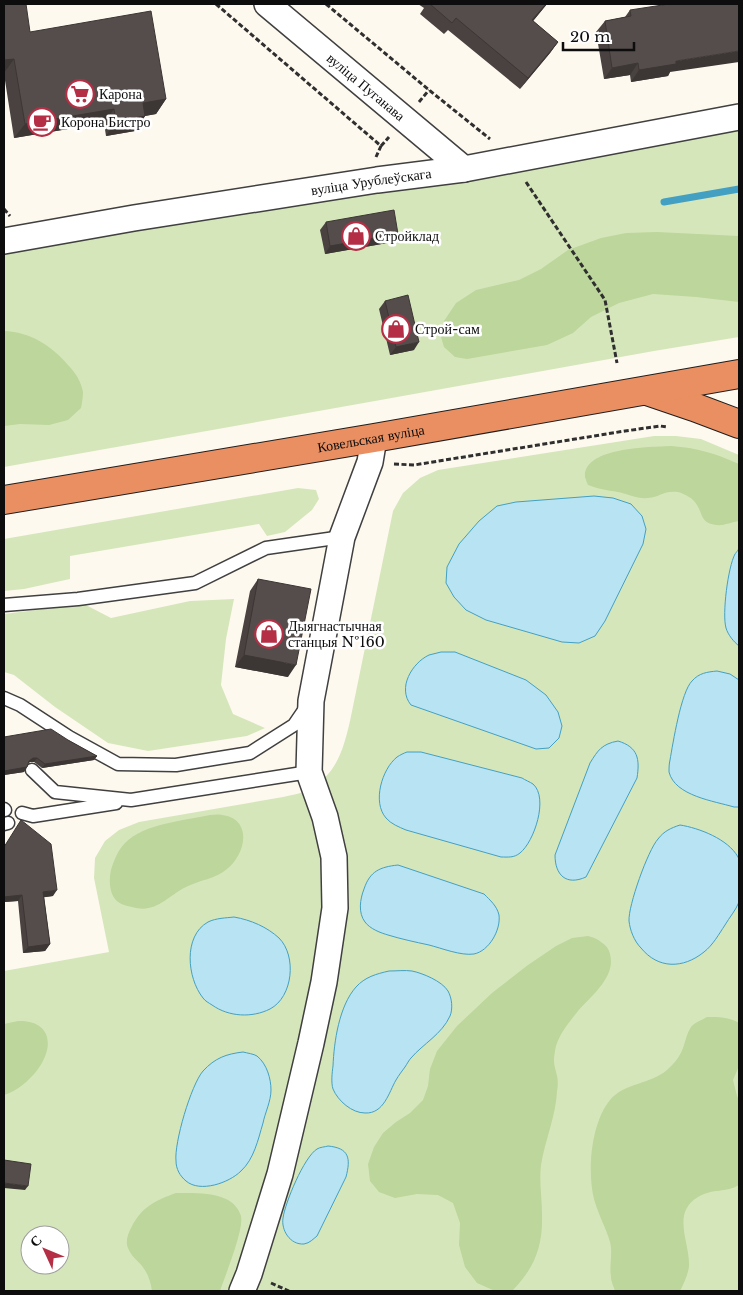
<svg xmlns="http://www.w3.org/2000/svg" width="743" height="1295" font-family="'Libre Baskerville',serif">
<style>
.green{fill:#d6e6bb;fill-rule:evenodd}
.forest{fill:#bcd69b}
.water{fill:#b7e3f2;stroke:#43a0c3}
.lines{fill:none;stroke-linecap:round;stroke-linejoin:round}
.stream{stroke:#43a0c3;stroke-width:7}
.lane-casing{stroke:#404040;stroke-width:15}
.street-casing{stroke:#404040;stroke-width:28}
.highway-casing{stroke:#1e1e1e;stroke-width:30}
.path{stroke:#2f2f2f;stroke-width:3;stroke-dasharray:5 2.5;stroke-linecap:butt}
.lane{stroke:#fff;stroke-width:12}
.street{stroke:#fff;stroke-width:25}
.highway{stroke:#ea8f61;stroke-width:28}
.wall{fill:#494240}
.shaded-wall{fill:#3c3634}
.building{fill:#554d4b;stroke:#3c3634}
.labels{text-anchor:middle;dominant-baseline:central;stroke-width:5;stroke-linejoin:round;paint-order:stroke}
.street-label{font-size:14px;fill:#0d0d0d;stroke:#fff}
.poi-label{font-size:14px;fill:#0d0d0d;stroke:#fff;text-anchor:start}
</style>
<rect width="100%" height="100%" fill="#fef9ef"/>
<path class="green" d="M739,126V337L654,351L375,401L4,467V253Z
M654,436H676L701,439L739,455V1291H4V971L109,952L94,878L95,858L105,841L119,830L139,822L283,797C290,795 299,794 306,791C336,776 343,751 350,721L393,511L403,493L420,478L438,470ZM30,1235H60V1265H30Z
M298,488L316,490L319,499L312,510L285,532L267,536L259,524L70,556V579L24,589L4,591V539Z
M234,599L226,639L221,685L233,714L265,728L247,736L148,751L108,743L55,707L14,675L4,672V614L84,604L111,618L190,601Z"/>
<path class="forest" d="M657,232L739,236V302L696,297L653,294L619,303L591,317L573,333L547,345L467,359L455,357L444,347L441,337L444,321L456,303L476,290L519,280L541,269L568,250L601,238L626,233Z
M4,331C30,332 51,345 68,365C75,372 81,381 83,392C83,397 82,403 81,408L68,420L49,425L20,424L4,426Z
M671,446C698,448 714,453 739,464V521C732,522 723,526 716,525C701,523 703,515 697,505C693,498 685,494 678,492C664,490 660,497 648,498C637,499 628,494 618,492C607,490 598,489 588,485C587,483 586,480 585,477C583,447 651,447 671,446Z
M210,815C214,815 218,814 222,815C253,819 246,854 227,869C216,879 199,880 186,887C166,897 156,914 132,907C126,906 119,904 115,899C109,891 109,879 111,870C114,860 118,850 125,843C145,823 184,821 210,815Z
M588,936C592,937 598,939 601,942C606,945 609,949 610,954C616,977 592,995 578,1011C570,1021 560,1033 556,1046C555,1050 554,1056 554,1061C554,1066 556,1071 557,1076C558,1080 558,1086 557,1091C556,1116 545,1140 541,1165C539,1182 542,1198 542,1214C543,1246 535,1267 513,1290L495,1291L477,1283L465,1267L459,1245L460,1223L453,1203L438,1195L417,1194L395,1198L379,1192L370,1181L368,1164L374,1147L383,1133L396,1122L410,1113L423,1100L428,1086L430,1069L437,1051L457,1026L492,993L528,965L556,946L572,938Z
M707,1017C719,1017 729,1017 739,1023V1066L733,1080L737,1096L739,1100V1185C726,1193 713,1188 698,1197C671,1213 690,1242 689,1266C688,1275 684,1283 680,1291H615C614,1287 611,1282 611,1277C609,1266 613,1253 610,1242C606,1228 598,1214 594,1199C587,1171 591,1123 610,1100C624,1083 651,1084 667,1070C675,1063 681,1055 684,1045C686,1039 687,1033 691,1027C695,1022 702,1020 707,1017Z
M18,1021C51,1020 55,1046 38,1069C29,1081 17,1091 4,1095V1024Z
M176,1193C193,1193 211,1192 226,1199C233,1202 239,1209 241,1216C244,1230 225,1276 220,1291H152C151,1283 148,1273 142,1266C137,1260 131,1256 128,1248C125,1242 128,1233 132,1226C142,1207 156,1200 176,1193Z"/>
<path class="water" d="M594,496L613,498L631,504L642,516L646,529L643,544L605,621L595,636L579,643L562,642L486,620L466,610L454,597L446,583L447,567L459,544L479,521L497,506L516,502Z
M739,548V646C734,642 728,635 726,628C722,614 728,567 735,554C735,554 739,549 739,548Z
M441,652H455L526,680L546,695L558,712L562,726L559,738L549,748L536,749L411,705C397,688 412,663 429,655C433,654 437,653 441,652Z
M717,671L730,674L739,680V807H734C714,801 675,796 669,772C669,768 669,764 670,760C673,743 681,692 692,681C699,673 707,672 717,671Z
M618,741C638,747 640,759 637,778L586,877C566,886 555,875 555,855L590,763C598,750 602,744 618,741Z
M407,752H421L522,778C525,780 530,782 533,784C549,798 534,842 520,853C514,858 508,857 501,857L406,830C399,827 391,824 386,818C372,802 382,769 397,757C400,755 404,753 407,752Z
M680,825C699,828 728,839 738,857C741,862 739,870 739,876C739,884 741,894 739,902C736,910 729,918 725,925C719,934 713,945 704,952C683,969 658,969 641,948C634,941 630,930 629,921C628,906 648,850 658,839C664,831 671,828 680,825Z
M398,865L484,894C490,900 497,906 499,915C501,930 489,951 474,954C461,956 441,948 429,945C415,942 401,939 388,935C381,933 370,929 365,922C358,913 360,899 364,889C370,871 380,867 398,865Z
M234,917C251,920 267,927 279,938C297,956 293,997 270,1009C252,1018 229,1017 212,1005C209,1003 205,1001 203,998C187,978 183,936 208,922C216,918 226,918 234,917Z
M389,971C397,971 405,970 412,971C422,973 442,981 448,991C452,998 453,1009 450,1016C442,1034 423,1044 411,1058C409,1060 407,1064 405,1067C402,1071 399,1075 396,1080C389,1092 384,1114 365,1113C352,1113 338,1101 333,1089C331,1083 332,1073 333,1066C334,1042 339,1006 356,987C365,977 376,974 389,971Z
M243,1052C247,1053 254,1054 257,1056C267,1064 271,1079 271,1090C271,1101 265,1113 263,1123C258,1140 254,1159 241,1171C229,1183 200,1193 186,1181C180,1176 176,1169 176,1161C174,1143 191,1085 203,1071C215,1058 226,1054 243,1052Z
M328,1146C349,1148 351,1158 346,1177L317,1236C313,1239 310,1243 304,1244C290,1245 281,1230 283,1218C285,1203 304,1157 317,1149C320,1147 325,1147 328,1146Z"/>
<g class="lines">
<path class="stream" d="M664,202L739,189"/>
<defs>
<path id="lane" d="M4,605L78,599L195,583L266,548L342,537
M4,698L20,705L69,737L118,764L176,765L250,753L294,725L307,706
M32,770L55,792L131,800L309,772
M4,809L5,810
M22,813L33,816L116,803
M4,824L8,823"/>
<g id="street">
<path id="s1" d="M267,4L464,169"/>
<path id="s2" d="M4,241L134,218L377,180L464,169L739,117"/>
<path d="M242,1291L249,1274L280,1174L311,1043L324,982L335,908L334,857L325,817L309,772L311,701L342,537L370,462L374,438"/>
</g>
<g id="highway">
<path d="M647,391L694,407L739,424"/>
<path id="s3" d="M4,500L374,438L739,374"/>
</g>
</defs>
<use href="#lane" class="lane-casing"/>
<use href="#street" class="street-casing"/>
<use href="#highway" class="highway-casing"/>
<path class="path" d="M216,4L381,146L376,157
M326,4L429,90L490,139
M419,102L429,90
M381,146L389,137
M526,182L605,300L617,363
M4,209L10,216
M394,464L414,465L625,431L660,426L667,427
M271,1283L289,1291"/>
<use href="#lane" class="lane"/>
<use href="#street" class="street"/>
<use href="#highway" class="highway"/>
</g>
<path class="wall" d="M4,4L30,32L166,99L156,114L145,116L135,131L106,136L104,123L14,138L4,74Z
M418,4H547L533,21L558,42L550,53L520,89L448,30L444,34L420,14L424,8Z
M630,10L670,72L668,76L631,82L630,75L604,79L596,32L605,21L625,17Z
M326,222L398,234L393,242L325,254L320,230Z
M385,301L414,350L390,355L379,309Z
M258,579L288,677L235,667L250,591Z
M4,737L68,740L97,756L94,760L42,768L34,762H30L28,763L27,767L24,772L4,775Z
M4,846L53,896L44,897L50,944L45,951L23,953L18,901L4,902Z"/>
<path class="shaded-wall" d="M546,4H547L524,32L532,20Z
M558,42L550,53L520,89L528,78Z
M739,51V62L670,72L668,76L631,82L639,70L676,61Z
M14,59L4,73V60Z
M638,63L630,75L604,79L612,68Z
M166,99L156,114L133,118L143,103Z
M114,109L104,123L14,138L25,124Z
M145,116L135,131L106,136L116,121Z
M398,234L393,242L325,254L330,246Z
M419,342L414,350L390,355L396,347Z
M244,655L296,665L288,677L235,667Z
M97,756L94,760L42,768L45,764Z
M33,758H37L34,762H30L26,765L29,761Z
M27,767L24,772L4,775V771Z
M57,890L53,896L39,898L43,892Z
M22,895L18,901L4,902V897Z
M50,944L45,951L23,953L28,947Z
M4,1183L28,1186L25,1190L4,1188Z"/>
<path class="building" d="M4,4H26L30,32L151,11L166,99L143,103L145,116L116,121L114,109L25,124L14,59L4,60Z
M430,4H546L532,20L558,42L528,78L456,18L452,23Z
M669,4H739V51L676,61V64L639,70L638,63L612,68L605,21L631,16L630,10Z
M394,210L398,234L330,246L326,222Z
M408,295L419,342L396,347L385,301Z
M258,579L311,589L296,665L244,655Z
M51,729L68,740L97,756L45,764L37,758H33L29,761L27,767L4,771V737Z
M21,820L51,844L57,890L43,892L50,944L28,947L22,895L4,897V847Z
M4,1160L31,1164L28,1186L4,1183Z"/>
<defs>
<symbol id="supermarket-ring" viewBox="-11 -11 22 22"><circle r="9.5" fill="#fff" stroke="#b42f45" stroke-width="1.5"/><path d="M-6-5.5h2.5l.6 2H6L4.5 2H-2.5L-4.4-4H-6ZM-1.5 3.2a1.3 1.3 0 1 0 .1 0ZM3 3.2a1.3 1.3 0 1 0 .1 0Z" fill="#b42f45"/></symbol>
<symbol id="cafe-ring" viewBox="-11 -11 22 22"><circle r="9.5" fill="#fff" stroke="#b42f45" stroke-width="1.5"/><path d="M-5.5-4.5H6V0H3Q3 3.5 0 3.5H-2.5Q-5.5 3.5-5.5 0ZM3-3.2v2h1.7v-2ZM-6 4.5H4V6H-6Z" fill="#b42f45"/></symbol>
<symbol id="shop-ring" viewBox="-11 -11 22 22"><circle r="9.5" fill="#fff" stroke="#b42f45" stroke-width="1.5"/><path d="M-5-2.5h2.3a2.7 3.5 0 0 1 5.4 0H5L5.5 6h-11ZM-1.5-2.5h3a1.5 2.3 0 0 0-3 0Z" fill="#b42f45"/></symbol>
</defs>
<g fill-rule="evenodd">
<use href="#supermarket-ring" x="64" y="78" width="32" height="32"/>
<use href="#cafe-ring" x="26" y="106" width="32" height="32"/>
<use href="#shop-ring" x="340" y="220" width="32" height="32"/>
<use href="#shop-ring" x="380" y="313" width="32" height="32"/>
<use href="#shop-ring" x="253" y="618" width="32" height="32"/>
</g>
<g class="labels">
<g class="street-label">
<text stroke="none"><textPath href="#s1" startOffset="129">вуліца Пуганава</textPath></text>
<text stroke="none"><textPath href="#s2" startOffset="372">вуліца Урублеўскага</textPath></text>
<text stroke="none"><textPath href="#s3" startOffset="372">Ковельская вуліца</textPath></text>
</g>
<g class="poi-label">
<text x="99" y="94">Карона</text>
<text x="61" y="122">Корона Бистро</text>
<text x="375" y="236">Стройклад</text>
<text x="415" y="329">Строй-сам</text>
<text x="288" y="626">Дыягнастычная<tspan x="288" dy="16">станцыя №160</tspan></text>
</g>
</g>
<rect width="743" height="1295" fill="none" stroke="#0d0d0d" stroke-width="10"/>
<g transform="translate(45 1250) rotate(314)"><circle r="24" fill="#ffffff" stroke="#9e9e9e"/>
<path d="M0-4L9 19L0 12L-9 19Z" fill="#b42f45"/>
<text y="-8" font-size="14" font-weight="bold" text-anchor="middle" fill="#0d0d0d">С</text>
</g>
<path d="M563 42v8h71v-8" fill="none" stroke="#0d0d0d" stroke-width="2.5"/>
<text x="570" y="42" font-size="15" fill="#0d0d0d" stroke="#ffffff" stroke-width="4" paint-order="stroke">20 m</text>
</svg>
